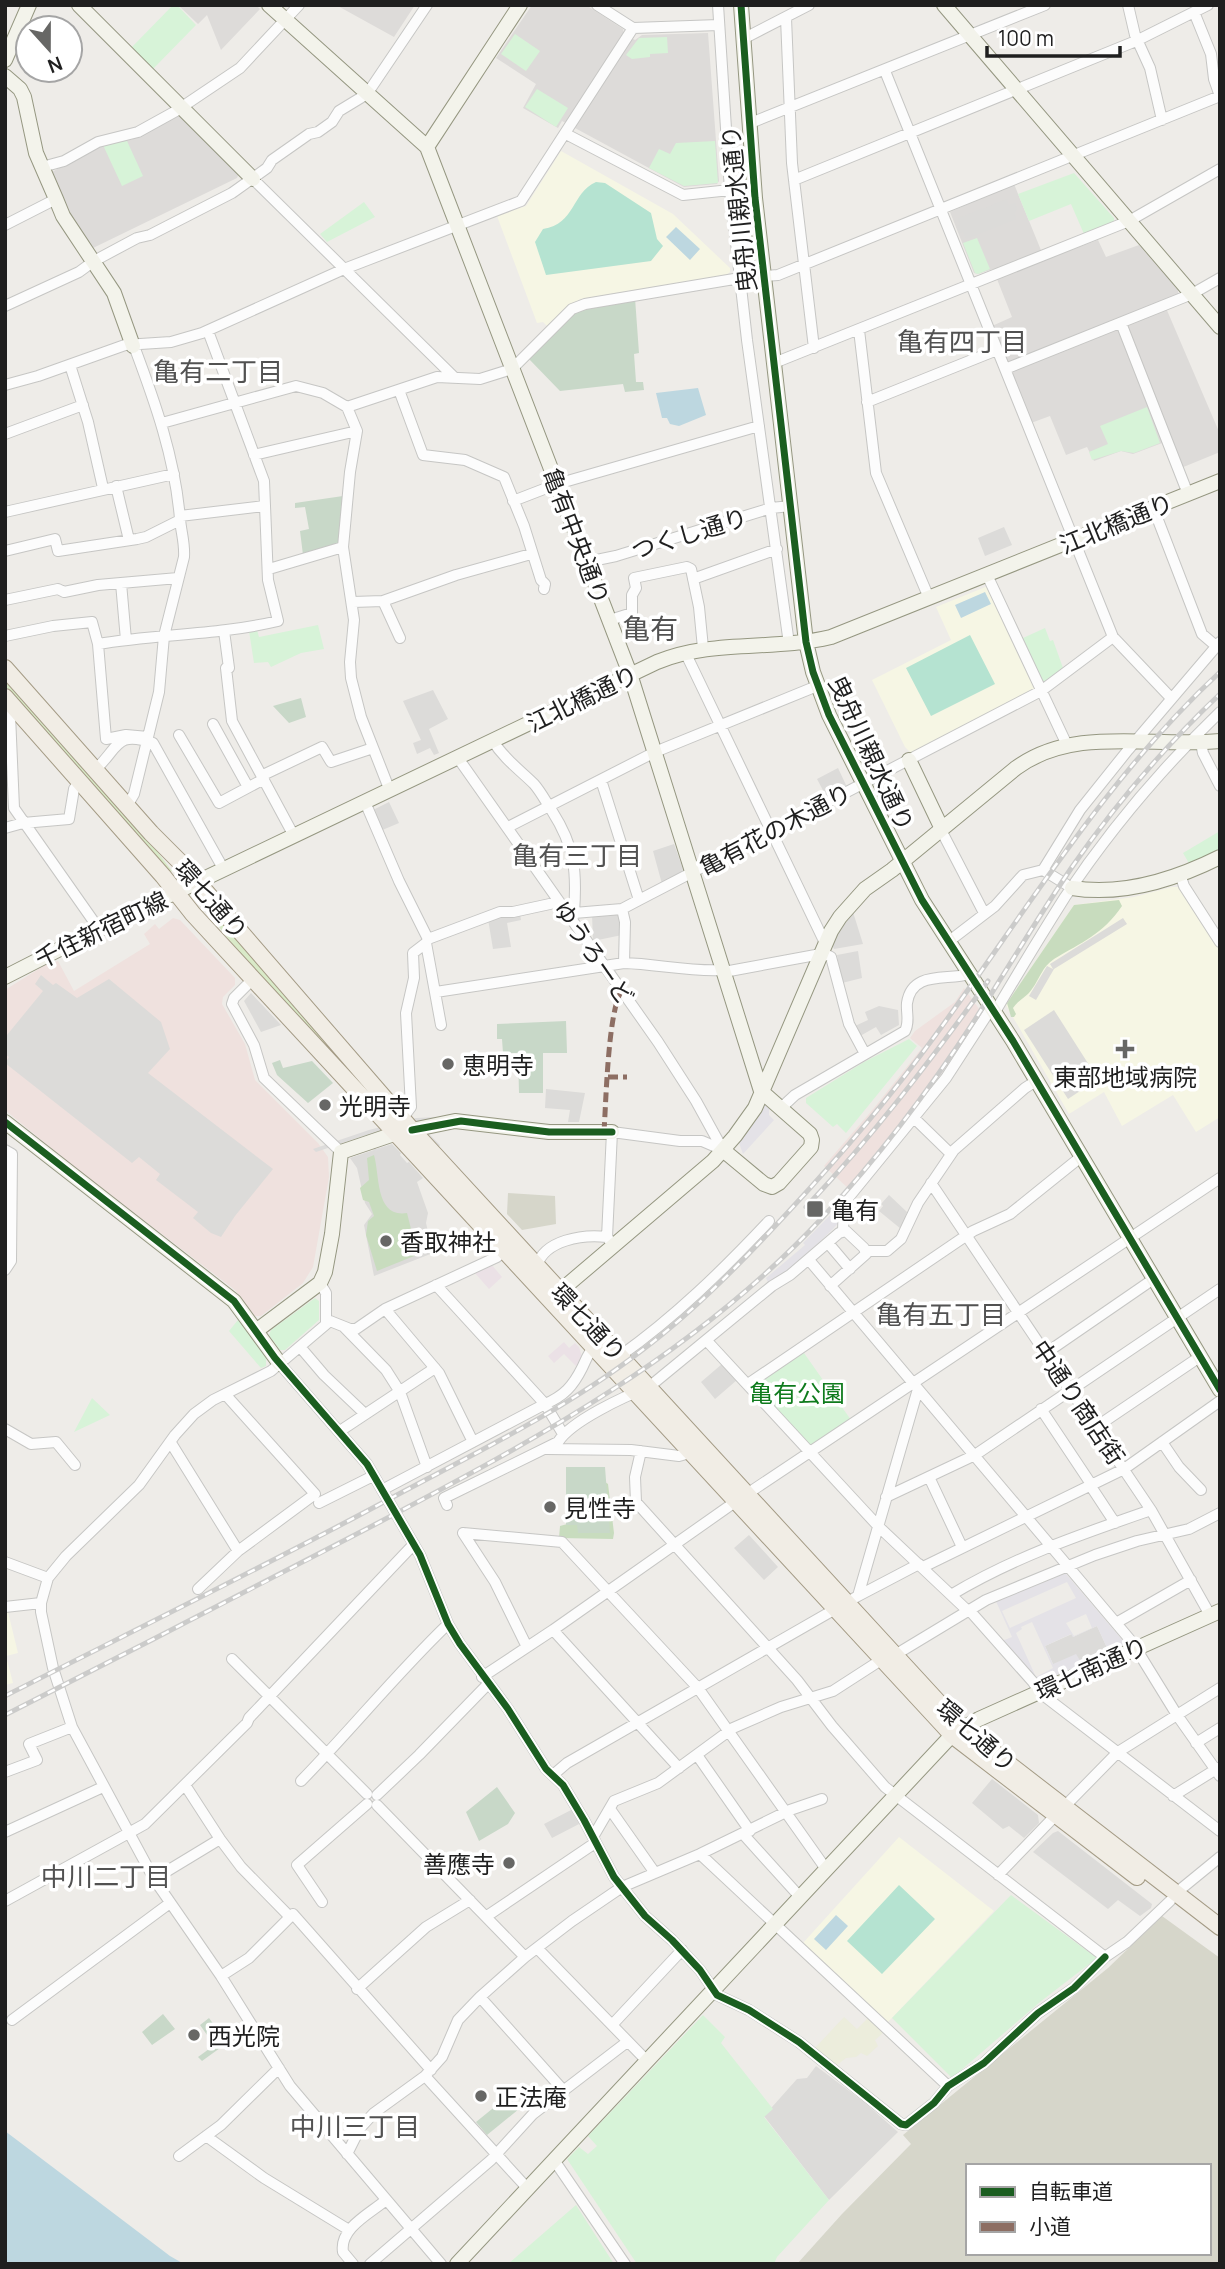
<svg xmlns="http://www.w3.org/2000/svg" width="1225" height="2269" font-family="Manrope,'Noto Sans JP',sans-serif">
<style>
.residential{fill:#dddbd9}
.commercial{fill:#efe1de}
.industrial{fill:#ebe1e6}
.education{fill:#f6f6e4}
.religious{fill:#dcdbd9}
.construction{fill:#d6d6ca;fill-rule:evenodd}
.farmland{fill:#eceddc}
.grass{fill:#d9eac8}
.forest{fill:#c8dcbe}
.cemetery{fill:#c8d8c8}
.park{fill:#d7f3d8}
.pitch{fill:#b5e3d1}
.plaza{fill:#e4e2e7;fill-rule:evenodd}
.water{fill:#bdd7e0}
.pier{fill:#dddcdb}
.lines{fill:none;stroke-linecap:round;stroke-linejoin:round}
.street-casing{stroke:#c6c6c4;stroke-width:12}
.secondary-casing{stroke:#959781;stroke-width:16}
.primary-casing{stroke:#a49b85;stroke-width:18}
.street{stroke:#fcfcfc;stroke-width:10}
.secondary{stroke:#f3f3eb;stroke-width:14}
.primary{stroke:#f1ede5;stroke-width:16}
.rail-casing{stroke:#cbcbca;stroke-width:5}
.rail{stroke:#fff;stroke-width:2.5;stroke-dasharray:8;stroke-linecap:butt}
.quiet{stroke:#8d6e63;stroke-width:5;stroke-dasharray:10 5;stroke-linecap:butt}
.cycleway-casing{stroke:#fff;stroke-width:11}
.cycleway{stroke:#1b5e20;stroke-width:7}
.poi-dot{fill:#676765;stroke:#fff;stroke-width:2.5}
.labels{text-anchor:middle;dominant-baseline:central;stroke-width:7;stroke-linejoin:round;paint-order:stroke}
.street-label{font-size:24px;fill:#1f1f1f;stroke:#fff}
.poi-label{font-size:24px;fill:#1f1f1f;stroke:#fff;text-anchor:start}
.park-label{font-size:24px;fill:#0f7b1d;stroke:#fff}
.neighbourhood-label{font-size:26px;fill:#525252;stroke:#fff}
.quarter-label{font-size:28px;fill:#525252;stroke:#fff}
</style>
<rect width="100%" height="100%" fill="#eeece8"/>
<path class="residential" d="M178,5H256L260,9L221,50L207,15L198,24Z
M336,5H415L394,37Z
M532,5H586L623,29L624,34L635,40L642,35L708,33L719,181L717,184L684,187L562,121L558,128L523,108L536,84L496,58Z
M180,115L239,173L237,178L93,248L70,214L50,173L99,146L110,142L131,140Z
M1014,184L1045,260L1098,240L1106,257L1139,245L1178,290V295L1163,301L1220,434V452L1181,468L1170,440L1133,454L1121,451L1094,461L1087,447L1066,455L1050,416L1031,423L992,326L1012,317L993,269L978,274L974,273L950,212Z"/>
<path class="commercial" d="M173,918L180,920L235,978V985L223,997L222,1004L245,1044L255,1080L318,1143L328,1157L329,1177L313,1267L303,1283L261,1316H255L235,1290L73,1166L5,1110V990L45,965L58,961L74,991L150,944L144,934L155,924L159,929Z
M964,988L982,1013L942,1073L890,1143L850,1190L824,1166L874,1108L922,1048L910,1038L915,1031L955,1002Z"/>
<path class="industrial" d="M491,1264L502,1277L489,1289L474,1272Z
M564,1342L569,1348L575,1343L579,1347L582,1357L576,1366L564,1354L554,1363L548,1356Z"/>
<path class="education" d="M561,151L673,214L730,268V272L726,275L580,299L548,327L543,322L537,323L497,216L526,206Z
M988,586L1035,685L1034,691L911,753L905,747L872,680L951,640L936,607Z
M1172,887H1179L1220,951V1117L1196,1132L1173,1095L1122,1126L1104,1092L1069,1114L1006,1005L1074,905L1134,897Z
M5,1612H8L18,1653L6,1656L13,1683L5,1685Z
M899,1837L994,1911L888,2022L803,1943Z"/>
<path class="religious" d="M1007,199L1009,205L1015,203L1017,210L1014,212L1016,219L966,239L963,232L959,233L956,226L960,225L958,218Z
M1004,527L1012,545L985,556L978,538Z
M433,690L448,719L429,729L439,753L434,755L430,748L417,754L413,743L421,740L403,701Z
M838,768L846,785L845,788L827,798L817,779Z
M389,802L399,823L380,831L371,811Z
M674,844L683,869L681,873L662,884L653,851Z
M620,912L622,935L593,941L592,914Z
M853,912L863,944L834,949L832,945L842,925Z
M520,914L521,920L507,923L511,947L493,949L488,919Z
M1123,918L1127,924L1054,969L1036,1000L1029,996L1047,966L1053,969L1050,964Z
M858,951L862,978L842,983L837,955Z
M41,975L53,985L56,983L77,998L109,979L161,1022L170,1049L148,1073L273,1169L235,1216L221,1237L211,1233L193,1218L198,1212L156,1180L160,1174L139,1157L132,1163L5,1063L9,1057L5,1054V1034L7,1035L43,991L35,984Z
M251,993L281,1025L261,1032L244,1001Z
M879,1006L898,1010L899,1025L881,1035L876,1027L860,1036L855,1026L868,1020L865,1012Z
M1054,1010L1098,1079L1068,1099L1024,1030Z
M546,1089L585,1093L579,1122H568L570,1110L545,1108Z
M392,1144L401,1153L400,1155L407,1163L409,1162L423,1178L417,1182L428,1213L426,1223L433,1253L374,1276L364,1225L372,1214L365,1203L357,1168L350,1158Z
M889,1195L907,1212L901,1229L879,1211L883,1206L881,1204Z
M722,1364L737,1380L715,1399L701,1382Z
M749,1535L778,1567L764,1580L734,1548Z
M1097,1626L1108,1650L1080,1663L1053,1664L1045,1646L1072,1634L1073,1637Z
M992,1779L1038,1815L1039,1823L1024,1838L1009,1826L1003,1829L972,1803Z
M573,1809L581,1823L552,1838L544,1824Z
M1058,1831L1152,1904L1151,1908L1140,1916L1118,1900L1108,1909L1033,1852L1053,1833Z
M816,2066L864,2102L898,2132L829,2200L764,2116L797,2079L807,2078Z"/>
<path class="construction" d="M508,1193L555,1196L556,1224L522,1230L507,1214Z
M1162,1916L1220,1958V2264H797L842,2214L911,2144L903,2135L1108,1968ZM968,2166H1209V2253H968Z"/>
<path class="farmland" d="M844,2017L857,2029L868,2018L884,2032L875,2040L878,2046L867,2056L861,2053L856,2057L846,2058L837,2065L815,2048Z"/>
<path class="grass" d="M5,679L156,850L172,871L168,874L18,702L5,685Z
M206,900L385,1110L253,970L204,908L201,903Z"/>
<path class="forest" d="M1119,900L1122,906C1102,935 1082,942 1054,959C1042,967 1040,978 1032,989C1027,997 1018,1000 1013,1008L1016,1014L1014,1017H1011L1007,1003L1074,905Z
M374,1155C380,1176 375,1218 407,1213L411,1229L419,1234L424,1252L377,1271L366,1235L368,1221L374,1216L369,1202L363,1200L360,1188L369,1180L367,1158Z
M605,1482L608,1484L614,1533L613,1539L559,1538L560,1526L571,1523Z"/>
<path class="cemetery" d="M635,298L639,353L634,354L636,382H643L644,390L625,392L623,384L560,391L528,358L577,311Z
M343,496L338,544L303,555L300,531L309,529L305,507L295,508V503Z
M301,698L306,717L289,723L273,706Z
M566,1021L567,1053H543V1093H519L518,1053H503L502,1039H497V1024Z
M280,1060L283,1068L312,1061L333,1083L308,1103L277,1075L272,1063Z
M566,1467H605L610,1533H578L577,1525H566Z
M497,1787L515,1813L508,1824L479,1841L466,1812Z
M163,2014L175,2029L152,2045L142,2032Z
M209,2018L227,2043L202,2061L198,2057L209,2049L207,2046L212,2042L200,2025Z
M508,2096L519,2109L487,2135L476,2122Z"/>
<path class="park" d="M173,5H177L196,25L153,69L131,48Z
M515,34L540,51L526,71L501,54Z
M667,37L668,53L650,54V57L632,59L626,55L639,38Z
M537,89L568,108L556,127L525,107Z
M127,141L143,176L122,186L103,145Z
M715,141L718,183L684,186L649,168L659,149L670,154L676,143Z
M1074,173L1114,218V222L1084,234L1071,204L1029,221L1018,194Z
M364,202L375,217L327,242L320,234Z
M977,238L990,269L978,274L975,273L963,243Z
M1147,407L1160,443L1134,453L1121,451L1092,460L1089,452L1108,444L1100,426Z
M318,625L324,649L301,653L271,667L268,662L254,663L249,631L257,630L259,637Z
M1045,628L1050,641L1053,640L1063,668L1044,683L1041,681L1023,638Z
M1220,831V848L1190,865L1183,853Z
M909,1039L917,1046L846,1133L837,1124L833,1127L806,1103V1098L864,1062Z
M315,1298L319,1301V1320L285,1350H280L269,1335L271,1330Z
M238,1320L266,1358V1366L261,1368L229,1331Z
M804,1353L851,1420L814,1445H807L754,1385Z
M92,1398L110,1415L74,1432Z
M1011,1895L1097,1958L1040,2002L952,2078L892,2018Z
M703,2015L725,2037L721,2043L773,2109L764,2117L829,2200L777,2257L774,2264H637L567,2159L579,2147L588,2154L597,2146L588,2136Z
M576,2205L614,2264H508Z"/>
<path class="pitch" d="M596,182L605,183L651,213L657,239L663,246L651,261L546,275L535,242L543,229C576,224 571,193 596,182Z
M970,635L995,684L931,716L906,668Z
M899,1885L935,1919L882,1974L847,1941Z"/>
<path class="plaza" d="M763,1103L771,1107L769,1110V1115L774,1120L743,1154L739,1143Z
M838,1207L839,1222L833,1229L803,1258L787,1271L768,1282L766,1278L805,1245L803,1243Z
M1059,1572L1066,1574L1124,1642L1123,1646L1042,1682H1037L1002,1641L1012,1637L995,1599ZM1067,1582L1076,1598L1010,1628L1002,1611ZM1086,1614L1092,1628L1074,1636L1066,1623ZM1032,1622L1053,1668L1036,1677L1016,1633L1022,1629L1021,1627ZM1097,1626L1108,1650L1081,1662L1076,1654L1053,1664L1045,1646L1071,1634L1073,1637Z"/>
<path class="water" d="M676,227L700,249L690,260L666,237Z
M698,388L706,415L679,426L670,424L667,418H662L656,393Z
M985,592L991,604L961,618L955,605Z
M836,1915L848,1926L826,1950L814,1939Z
M5,2131L170,2256L184,2264H5Z"/>
<path class="pier" d="M437,1117L438,1120L419,1124L440,1145L438,1148L411,1123L370,1134L376,1149L391,1145L375,1152L366,1135L316,1152L313,1149L369,1130L416,1118Z"/>
<g class="lines">
<defs>
<path id="street" d="M597,5L633,28L719,25
M718,5L730,190L747,340L789,644
M1128,5L1135,35L1150,68L1162,120
M1194,12L1211,54L1214,79L1220,96
M786,18L792,163L814,348
M743,39L809,5
M885,71L1113,637L1171,698
M748,124L1045,5
M566,134L683,195L730,190
M42,167L64,161L98,142L138,132L176,111L240,68L299,5
M253,179L455,378
M794,180L1136,41L1208,5
M5,225L56,199
M5,306L79,272L94,261L137,238L150,235L232,193L267,168L272,160L309,134L318,132L332,122L339,111L367,94L427,5
M1121,323L1188,494
M859,330L876,473L929,598
M774,363L1129,221L1220,169
M70,365L88,422L103,488
M1005,369L1192,294L1220,278
M5,385L38,376L125,345L171,342L202,333L344,269L521,201L633,28
M399,390L423,455L465,460L504,477L524,526L541,580L545,584L544,589
M867,402L997,350
M347,407L437,377L480,379L512,369L572,309L585,304L740,278L778,275L1220,96
M162,423L296,386L323,393L347,407L357,431L350,472L343,547L354,620L350,662L351,678L361,717L390,791
M5,434L83,405
M254,455L357,431
M116,486L129,540
M513,501L557,484L759,426
M1153,507L1202,634L1216,646
M5,512L174,474
M180,516L264,506
M5,551L55,539L58,551L137,539L146,537L180,520
M587,562L616,556L771,508L791,506
M269,569L343,547
M987,575L1067,745
M693,579L777,549
M121,583L126,640
M5,600L58,589L64,592L98,585L178,578
M383,601L400,638
M353,602L383,601L456,575L531,554
M610,620L632,613V595L636,588L634,578L687,567L691,569L699,607L703,648
M224,631L229,668
M5,636L53,626L92,622L98,644L106,739L126,735L148,737
M98,644C158,634 219,635 278,621L268,580L264,481L208,331
M685,652L825,943
M226,668L232,721L294,836
M12,704L10,715L14,808L99,929
M213,724L248,787
M179,735L219,803L264,779
M493,741C504,759 520,770 534,784C541,792 546,802 552,811C575,847 577,871 574,913L571,915
M1201,743L1203,753L1220,786
M458,758L658,1042L696,1101L723,1150
M95,770C119,748 115,730 153,743L224,870
M263,775L322,747L331,762L373,748
M601,780L639,900
M365,802L399,881L428,939L426,943L441,1025
M127,806L134,794L159,692L164,636L184,557C185,543 181,532 180,519C175,458 155,402 134,346
M508,827L655,752L817,686
M5,828L23,823L69,819L74,789L79,782
M941,830L984,913
M1043,870L1080,810L1128,750L1220,642
M1180,874L1184,886L1220,942
M622,909L625,922L624,963
M574,913L622,909L639,900L1041,691L1113,637
M428,939L500,912H513L559,902
M948,942L995,906L1023,875L1043,870L1072,888
M821,952L831,957L849,1024L864,1052
M724,972L821,954
M254,978L234,998L232,1004L254,1045L264,1078L341,1152
M436,992L624,963C657,964 690,972 723,970
M995,1012C1018,973 1041,935 1065,897C1109,831 1163,767 1220,712
M781,1108L795,1095L905,1031C910,1022 906,1012 907,1003C912,970 947,981 969,974
M914,1118L951,1154
M402,1119L411,1107L406,1013L414,978L413,953L426,943
M5,1150L12,1154L11,1261L5,1270
M931,1183L1151,1510L1210,1615
M843,1231L844,1203L946,1078L992,1007
M828,1243L850,1269
M613,1245L607,1237L612,1132L680,1141H702L723,1150
M866,1251H887L901,1239L918,1203L954,1150L1025,1088L1036,1081
M809,1260L1132,1642L1177,1715L1220,1776
M537,1266C544,1240 583,1234 607,1237
M320,1283L326,1293V1324
M385,1309L439,1373L473,1442
M344,1327L386,1370L400,1392L427,1467
M707,1341L879,1527L969,1612
M301,1348L324,1375L365,1414
M1046,1353L1155,1278
M620,1356C675,1317 723,1270 769,1221
M280,1364L367,1464L420,1555L448,1624L460,1644L508,1709L546,1769L563,1785L584,1820L614,1877L645,1916L672,1940L700,1970L717,1995L749,2010L799,2042L901,2124L906,2125L934,2103L948,2086L984,2063L1038,2013L1074,1988L1105,1957
M748,1384L973,1231L1010,1214L1082,1156
M1041,1409L1091,1484
M1096,1427L1201,1356
M5,1429L31,1444L56,1442L75,1465
M340,1431L435,1368
M563,1434L545,1404C564,1396 573,1386 582,1368C586,1360 588,1353 594,1347
M1162,1442L1179,1467L1201,1490
M171,1443L238,1551
M547,1449L631,1450L679,1456L690,1453
M641,1451L635,1477L636,1502L797,1680L832,1726L885,1787L1105,1957L1127,1942L1170,1901
M929,1477L962,1547
M1090,1485L1115,1523
M382,1490L545,1404L436,1285
M886,1497L975,1455L1220,1289
M319,1503L373,1476
M447,1505L444,1498L558,1442C571,1421 625,1396 649,1387L772,1286L790,1275L839,1233L846,1231L864,1248L866,1254L830,1286
M463,1533L562,1542L698,1688L826,1869
M463,1533L495,1582L527,1647
M5,1562L48,1578L41,1603V1612L53,1668L72,1727L154,1879L221,1976L290,2086L441,2264
M923,1567L1124,1469L1220,1401
M48,1578L66,1556L139,1485L175,1435L194,1414L213,1400L271,1371L330,1321L350,1329H356L385,1309L497,1257L504,1250
M198,1589L238,1551L315,1494L225,1394
M951,1595C1014,1557 1082,1534 1151,1510
M858,1596L919,1564
M5,1607L41,1603
M970,1611L1033,1682L1039,1692L1220,1831
M1116,1623L1191,1580
M553,1630L679,1768
M895,1655L986,1600L1095,1555L1137,1541L1189,1529L1220,1513
M232,1659L367,1794
M482,1677L553,1630L735,1502L1220,1178
M1196,1743L1220,1728
M697,1755L750,1831
M5,1772L37,1760L29,1744L72,1727
M553,1775L567,1763L858,1596L918,1389
M301,1781C351,1730 396,1674 448,1624
M185,1785L220,1839L241,1867L290,1917
M377,1795L419,1755L488,1684
M1173,1796L1218,1768
M377,1805L525,1957
M1065,1806L1118,1752L1220,1688
M610,1809L655,1873
M5,1832L103,1787
M743,1834L800,1897
M593,1837L614,1801L658,1783L733,1728L781,1707L833,1691L881,1660
M700,1854L948,2086
M998,1875L1056,1815
M154,1879L220,1839
M1176,1893L1220,1857
M5,1901L145,1824L247,1723L249,1718L414,1544
M322,1902L297,1865L367,1804
M487,1916L595,1843
M537,1948L647,2061
M221,1976L249,1958L293,1914L431,2070
M357,1989L426,1927L470,1900
M480,1997L564,2091
M12,2020L170,1903
M612,2025L682,1950
M425,2076L528,2189
M206,2136L264,2178L349,2230
M347,2154L360,2128L374,2113L425,2076L442,2057L458,2020L480,1997L525,1957L572,1921L622,1887L700,1854L790,1810L822,1799
M179,2156L221,2125L279,2068
M554,2160L625,2264
M353,2264L343,2252C339,2228 371,2213 386,2200
M370,2264L491,2160L533,2114L627,2042"/>
<path id="secondary" d="M79,5L253,179
M269,5L427,147L630,674L761,1091
M741,5L755,198L806,642L813,672L829,715L922,900L1013,1041L1220,1390
M944,5L1220,327
M5,60L29,5
M5,76L20,89L24,97L36,153L56,199L63,216L114,293L133,346
M427,147L520,5
M909,760L942,829
M1072,888C1122,896 1176,879 1220,857
M5,977L99,929L657,662C713,639 773,651 831,637L1220,481
M5,1122L234,1301L280,1364
M723,1150L764,1184L772,1187L779,1183L811,1147L812,1140L810,1134L761,1091
M552,1298L713,1161L735,1136L755,1108L831,931L840,917L865,889L892,870L1016,768C1075,725 1152,748 1220,741
M256,1331L320,1283L325,1272L332,1234L341,1152L397,1133L455,1121L549,1132H612
M457,2264L952,1735L979,1719L1220,1611"/>
<path id="primary" d="M5,668L151,833L180,862L412,1130L962,1728L1220,1927
M5,697L163,876L193,914L943,1725L952,1735L1137,1877"/>
</defs>
<use href="#street" class="street-casing"/>
<use href="#secondary" class="secondary-casing"/>
<use href="#primary" class="primary-casing"/>
<use href="#street" class="street"/>
<use href="#secondary" class="secondary"/>
<use href="#primary" class="primary"/>
<defs>
<path id="rail" d="M806,1207C873,1136 931,1060 988,981
M5,1696C131,1632 257,1570 382,1503C469,1456 562,1412 641,1351C684,1319 724,1280 761,1241C817,1182 871,1121 920,1056C1018,926 1099,784 1220,672
M5,1715C128,1652 252,1589 374,1525C537,1439 695,1354 822,1218C879,1157 930,1089 976,1018C1008,968 1038,917 1072,867C1115,805 1165,746 1220,694"/>
</defs>
<use href="#rail" class="rail-casing"/>
<use href="#rail" class="rail"/>
<path class="quiet" d="M608,1077H627
M604,1132C606,1102 608,1013 621,992"/>
<defs>
<path id="cycleway" d="M741,5L755,198L806,642L813,672L829,715L922,900L1013,1041L1220,1390
M5,1122L234,1301L275,1358L367,1464L420,1555L448,1624L460,1644L508,1709L546,1769L563,1785L584,1820L614,1877L645,1916L672,1940L700,1970L717,1995L749,2010L799,2042L901,2124L906,2125L934,2103L948,2086L984,2063L1038,2013L1074,1988L1105,1957
M412,1130L461,1121L549,1132H612"/>
</defs>
<use href="#cycleway" class="cycleway-casing"/>
<use href="#cycleway" class="cycleway"/>
</g>
<g class="poi-dot">
<path d="M1121.5 1038.5h7v7h7v7h-7v7h-7v-7h-7v-7h7z"/>
<circle cx="448" cy="1064" r="7"/>
<circle cx="325" cy="1105" r="7"/>
<rect x="806" y="1200" width="18" height="18" rx="3.5"/>
<circle cx="386" cy="1241" r="7"/>
<circle cx="550" cy="1507" r="7"/>
<circle cx="509" cy="1863" r="7"/>
<circle cx="194" cy="2035" r="7"/>
<circle cx="481" cy="2096" r="7"/>
</g>
<g class="labels">
<g class="street-label">
<text transform="translate(738 209) rotate(-96)">曳舟川親水通り</text>
<text transform="translate(1116 523) rotate(-22)">江北橋通り</text>
<text transform="translate(689 533) rotate(-17)">つくし通り</text>
<text transform="translate(577 536) rotate(69)">亀有中央通り</text>
<text transform="translate(582 698) rotate(-26)">江北橋通り</text>
<text transform="translate(872 753) rotate(65)">曳舟川親水通り</text>
<text transform="translate(775 829) rotate(-28)">亀有花の木通り</text>
<text transform="translate(212 899) rotate(49)">環七通り</text>
<text transform="translate(101 929) rotate(-26)">千住新宿町線</text>
<text transform="translate(594 952) rotate(55)">ゆうろーど</text>
<text transform="translate(589 1322) rotate(47)">環七通り</text>
<text transform="translate(1079 1402) rotate(56)">中通り商店街</text>
<text transform="translate(1091 1668) rotate(-24)">環七南通り</text>
<text transform="translate(977 1735) rotate(41)">環七通り</text>
</g>
<g class="poi-label">
<text x="462" y="1064">恵明寺</text>
<text x="1125" y="1076" text-anchor="middle">東部地域病院</text>
<text x="339" y="1105">光明寺</text>
<text x="831" y="1209">亀有</text>
<text x="400" y="1241">香取神社</text>
<text x="564" y="1507">見性寺</text>
<text x="495" y="1863" text-anchor="end">善應寺</text>
<text x="208" y="2035">西光院</text>
<text x="495" y="2096">正法庵</text>
</g>
<g class="park-label">
<text x="797" y="1392">亀有公園</text>
</g>
<g class="neighbourhood-label">
<text x="962" y="341">亀有四丁目</text>
<text x="218" y="371">亀有二丁目</text>
<text x="577" y="855">亀有三丁目</text>
<text x="941" y="1314">亀有五丁目</text>
<text x="106" y="1876">中川二丁目</text>
<text x="355" y="2126">中川三丁目</text>
</g>
<g class="quarter-label">
<text x="650" y="628">亀有</text>
</g>
</g>
<rect width="1225" height="2269" fill="none" stroke="#1f1f1f" stroke-width="14"/>
<rect x="966" y="2164" width="245" height="91" fill="#ffffff" stroke="#a5a5a5" stroke-width="2"/>
<rect x="980" y="2187" width="35" height="10" fill="#1b5e20" stroke="#a5a5a5" stroke-width="2"/>
<text x="1029" y="2199" font-size="21" fill="#1f1f1f">自転車道</text>
<rect x="980" y="2222" width="35" height="10" fill="#8d6e63" stroke="#a5a5a5" stroke-width="2"/>
<text x="1029" y="2234" font-size="21" fill="#1f1f1f">小道</text>
<g transform="translate(49 49) rotate(159)"><circle r="33" fill="#ffffff" stroke="#a5a5a5" stroke-width="2"/>
<path d="M0-5L12 26L0 18L-12 26Z" fill="#676765"/>
<text y="-10" font-size="19" font-weight="bold" text-anchor="middle" fill="#1f1f1f">N</text>
</g>
<path d="M987 46v10h133v-10" fill="none" stroke="#1f1f1f" stroke-width="3.5"/>
<text x="998" y="46" font-size="21" fill="#1f1f1f" stroke="#ffffff" stroke-width="5" paint-order="stroke">100 m</text>
</svg>
